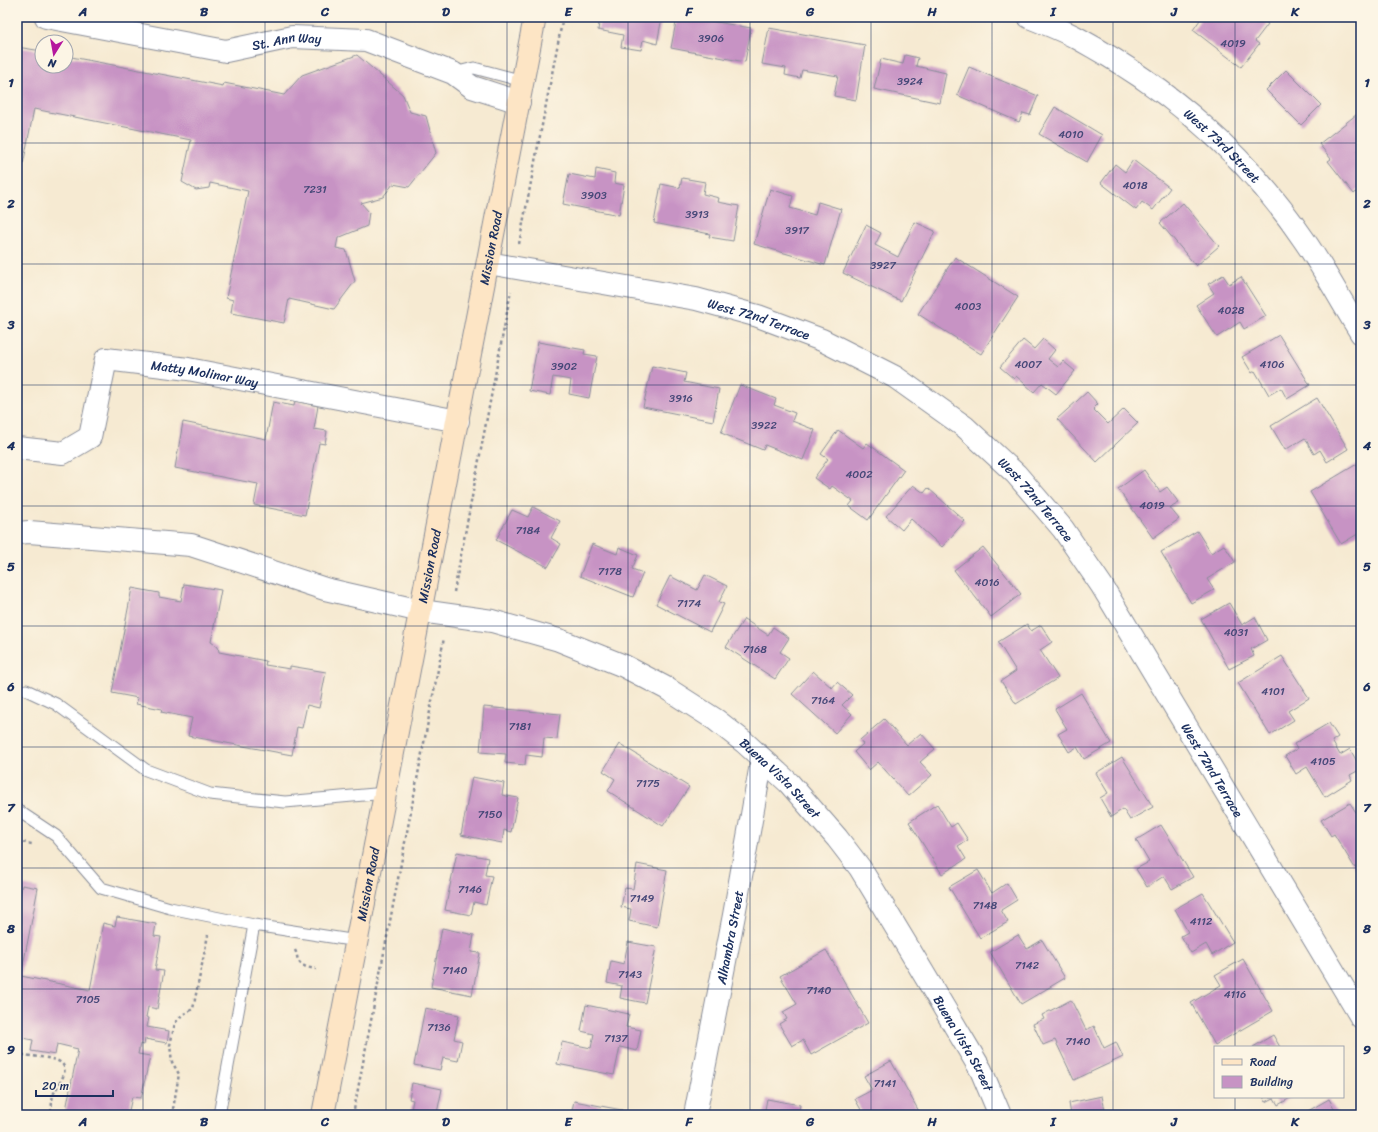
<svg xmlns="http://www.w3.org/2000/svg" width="1378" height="1132" font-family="Sriracha,sans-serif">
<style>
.building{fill:#c793c4}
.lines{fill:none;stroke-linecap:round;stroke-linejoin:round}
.lane-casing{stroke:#888c98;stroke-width:13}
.street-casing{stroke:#888c98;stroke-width:24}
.secondary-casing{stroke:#888c98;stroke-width:24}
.path{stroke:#888c98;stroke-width:2.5;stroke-dasharray:3 3;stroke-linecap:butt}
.lane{stroke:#fff;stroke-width:11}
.street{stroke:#fff;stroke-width:22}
.secondary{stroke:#fde5c5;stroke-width:22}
.grid{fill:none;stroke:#1b2f5e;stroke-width:1;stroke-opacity:0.55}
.labels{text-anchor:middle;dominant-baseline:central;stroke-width:3.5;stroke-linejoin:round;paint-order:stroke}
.number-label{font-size:11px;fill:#464878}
.street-label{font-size:13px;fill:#1b2f5e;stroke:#fcf5e5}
.neatline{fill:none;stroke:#1b2f5e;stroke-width:1.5}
.grid-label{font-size:13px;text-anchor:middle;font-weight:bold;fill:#1b2f5e}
</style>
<rect width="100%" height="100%" fill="#fcf5e5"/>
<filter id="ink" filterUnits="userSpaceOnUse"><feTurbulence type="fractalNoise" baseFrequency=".025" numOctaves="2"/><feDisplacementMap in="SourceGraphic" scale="8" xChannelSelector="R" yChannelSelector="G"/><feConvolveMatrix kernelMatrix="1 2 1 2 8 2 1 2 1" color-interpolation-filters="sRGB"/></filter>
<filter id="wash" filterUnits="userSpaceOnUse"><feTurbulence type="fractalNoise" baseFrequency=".012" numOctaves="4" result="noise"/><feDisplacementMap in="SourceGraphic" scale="16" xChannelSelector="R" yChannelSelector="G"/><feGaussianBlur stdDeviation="0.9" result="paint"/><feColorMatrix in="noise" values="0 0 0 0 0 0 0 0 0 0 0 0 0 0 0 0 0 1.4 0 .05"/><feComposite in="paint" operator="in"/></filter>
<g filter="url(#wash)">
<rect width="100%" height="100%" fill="#f6ead2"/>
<g id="blocks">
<path class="building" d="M600,17H662L657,44L643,40L641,50L621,47L623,35L598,30Z
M677,17H700L699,19L751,28L745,62L671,48Z
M1202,17H1258L1268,24L1255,41L1259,44L1241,67L1193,30Z
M769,28L865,45L856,100L834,96L838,76L802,70L800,78L785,75L786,68L762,64Z
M17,47L42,51V66H66V56L223,86L224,83L284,95L302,75L357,55L403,95L410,112L426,116L436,153L409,187L393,184L383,197L361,203L369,212L367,226L338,238L336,248L346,250L355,281L334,309L289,299L284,323L231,313L233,300L226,298L248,191L210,183L209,188L196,190L182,182L191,140L34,109L17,195Z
M905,55L918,58L916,66L946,73L940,103L874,89L881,59L903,64Z
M969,67L1038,96L1030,115L1023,113L1019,122L957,95Z
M1286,70L1321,105L1301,125L1266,90Z
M1055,107L1102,135L1087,162L1039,134Z
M1361,111V148L1357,151L1361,156V188L1354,194L1328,161L1331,159L1319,144Z
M1133,160L1170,188L1153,210L1142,202L1136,210L1101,183L1115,164L1125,172Z
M596,169L615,173L614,183L624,185L619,215L563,204L569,174L595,179Z
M682,178L705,182L703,194L719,198L718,202L739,206L733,241L709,237L710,234L654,223L661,184L680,188Z
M770,189L793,196L790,208L815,215L818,202L841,209L825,265L754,244Z
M1183,203L1219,246L1196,266L1160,223Z
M915,222L935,231L901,301L843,273L866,225L881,233L875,245L898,257Z
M955,257L1018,297L981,354L918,314Z
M1223,275L1229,284L1241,277L1266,316L1244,329L1240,322L1217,337L1196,305L1214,293L1208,284Z
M1279,335L1310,385L1287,399L1281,388L1269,395L1255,371L1252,373L1242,357Z
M1043,339L1055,350L1048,359L1058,367L1063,361L1075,371L1056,394L1042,383L1034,392L1016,376L1014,379L1000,367L1023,340L1034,349Z
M538,342L585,350L584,354L597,356L589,398L569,394L571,380L553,377L550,395L529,391Z
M652,366L686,373L684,382L719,389L713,421L643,407Z
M740,385L776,399L774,405L795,413L792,421L815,430L803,460L765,445L763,450L721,433Z
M1087,392L1098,404L1093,409L1108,424L1124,409L1138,423L1097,462L1057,419Z
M1317,398L1348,449L1327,462L1320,450L1314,454L1305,438L1285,450L1271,426Z
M295,401L318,406L314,429L327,431L325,444L319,443L305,515L254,505L258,484L175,468L183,422L266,439L273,402L294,406Z
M838,430L863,448L867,443L904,470L868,520L849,506L853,501L832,486L830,489L814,478L828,459L821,454Z
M1357,464L1361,471V532L1341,544L1310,492Z
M1144,470L1160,492L1167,487L1179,503L1170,508L1179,519L1153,538L1118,489Z
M913,485L924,493L928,488L965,521L942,547L911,519L902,530L886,516Z
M533,507L560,521L551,538L561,544L548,567L496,540L512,510L528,517Z
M1197,531L1211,553L1224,545L1235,562L1207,579L1214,590L1191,603L1161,552Z
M592,544L617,554L619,547L638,555L632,569L643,573L633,597L580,576Z
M983,547L1021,594L991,617L954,570Z
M705,575L727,586L719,602L724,604L710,632L656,604L670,576L697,590Z
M184,584L221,590L211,642L218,647L219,652L266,661L265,665L290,669V666L326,672L319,708L307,705L302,728L297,727L292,755L188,736L192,718L161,712L162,709L136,704L138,698L112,693L132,588L159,593V597L181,601Z
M1229,603L1242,625L1255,617L1267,640L1251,649L1254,656L1229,669L1201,619Z
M744,619L768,635L773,627L789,638L780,652L789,658L775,679L726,647Z
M1027,624L1031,631L1041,625L1052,642L1040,650L1058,678L1016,704L1001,681L1016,671L998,642Z
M1282,656L1309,698L1288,711L1294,720L1270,735L1238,683Z
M813,671L832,688L837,682L852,695L842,705L852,714L835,733L792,694Z
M1081,693L1111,743L1084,759L1077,747L1069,752L1058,734L1067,729L1055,709Z
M484,707L560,714L557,739L544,738L542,757L526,755L525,765L505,763L506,754L480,752Z
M884,719L907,745L921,733L935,749L920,762L932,775L908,796L878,762L869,770L854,752L863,744L860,740Z
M1329,723L1338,737L1332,741L1340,755L1350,749L1361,769L1350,775L1352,780L1325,797L1307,767L1296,774L1285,756L1297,749L1294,744Z
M620,744L689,787L663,826L608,791L615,779L603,771Z
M1122,757L1153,807L1130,820L1123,809L1111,817L1100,798L1108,793L1096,773Z
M472,777L504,783L502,795L518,798L511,832L504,830L502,843L461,835Z
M1350,803L1361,820V864L1355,868L1334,834L1331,836L1321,820Z
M937,804L951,827L957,823L968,840L958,846L966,859L942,874L909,822Z
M1161,825L1193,877L1172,889L1164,876L1147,887L1136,869L1149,862L1136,840Z
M457,852L488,858L485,875L492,876L486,905L474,902L471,915L445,910Z
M637,864L667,870L657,927L629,921L631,909L621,907L625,888L633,889Z
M978,870L992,893L1007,883L1017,900L1001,910L1008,922L980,938L949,887Z
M22,885L38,888L21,976L90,990L103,923L115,926L117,917L156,924L154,936L161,937L155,970L164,971L157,1009L148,1007L146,1017L149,1018L147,1027L169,1031L167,1043L145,1039L144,1045L140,1044L138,1054L150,1056L141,1098L132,1097L128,1115H65L78,1049L57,1044L55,1055L31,1051L33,1040L17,1037V899H19Z
M1203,893L1233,942L1212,955L1206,944L1191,953L1181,936L1188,932L1175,909Z
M442,928L474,935L471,952L480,953L472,995L431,987Z
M1018,935L1027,949L1042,940L1065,978L1021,1004L990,952Z
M628,942L656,947L645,1003L620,998L622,986L607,983L611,961L624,964Z
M826,950L868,1023L811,1055L803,1040L792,1046L779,1024L787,1019L783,1012L797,1004L780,976Z
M1243,959L1273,1011L1215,1045L1191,1003L1221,985L1215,975Z
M1071,1000L1086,1030L1094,1026L1104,1048L1116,1042L1123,1057L1074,1080L1055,1040L1043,1045L1033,1024L1044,1019L1042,1015Z
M586,1005L629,1014L626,1027L641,1030L637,1051L620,1047L614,1075L557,1064L562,1042L591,1048L594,1034L581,1031Z
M425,1008L459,1015L454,1039L462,1041L458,1061L443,1058L440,1070L414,1065Z
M1273,1035L1280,1047H1253Z
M891,1061L921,1115H864L855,1099L872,1090L864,1076Z
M412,1083L442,1089L437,1113L445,1115H410L413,1100L409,1099Z
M1102,1096L1106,1115H1071L1069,1103Z
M1263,1097H1292L1278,1105L1274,1098L1266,1102Z
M767,1099L800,1105L798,1115H764Z
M1329,1099L1338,1115H1301Z
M574,1101L622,1110L621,1115H571Z"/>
</g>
</g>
<g filter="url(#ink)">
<use href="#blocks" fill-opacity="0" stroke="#888c98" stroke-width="1"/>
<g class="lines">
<defs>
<path id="lane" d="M454,73L474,68L523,81
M26,690L56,704L146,770L210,794L285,802L386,793
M17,810L56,836L101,888L170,908L254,925L357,941
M219,1115L254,925"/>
<g id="street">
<path id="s1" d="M46,17L226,51L292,37L366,40L453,73L472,87L519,102"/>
<path id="s2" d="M1029,17C1046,24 1063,30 1079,39C1169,88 1247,156 1304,240C1325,270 1342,303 1361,333"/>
<path id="s3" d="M488,263L696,299L758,316L822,340L895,377L965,427L1016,474L1063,529L1102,586L1361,1017"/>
<path id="s4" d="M17,448L63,453L90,437L106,359L188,369L458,421"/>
<path id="s5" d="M17,533L29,532L191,545L325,589L421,611L492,621L559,640L624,666L666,688L716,720L744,742L789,783L837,838L860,868L909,949L981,1070L1000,1115"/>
<path id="s6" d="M695,1115L734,915L762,759"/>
</g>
<g id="secondary">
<path id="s7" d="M323,1115L535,17"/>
</g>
</defs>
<use href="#lane" class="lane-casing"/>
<use href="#street" class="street-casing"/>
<use href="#secondary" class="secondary-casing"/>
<path class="path" d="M519,244L563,17
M454,592L511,291
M17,841L32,844
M295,950C297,954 297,957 298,960C301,967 310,968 316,969
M17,1058L21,1055H25C35,1057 49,1057 58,1061C73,1068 58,1084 54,1093C51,1100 52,1108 51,1115
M172,1115L179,1074L172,1062L170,1045L175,1023L182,1015L193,1009L208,935
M353,1115L444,638"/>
<use href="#lane" class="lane"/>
<use href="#street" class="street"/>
<use href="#secondary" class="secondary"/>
</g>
</g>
<path class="grid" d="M143,17V1115M265,17V1115M386,17V1115M507,17V1115M628,17V1115M750,17V1115M871,17V1115M992,17V1115M1113,17V1115M1235,17V1047M17,143H1361M17,264H1361M17,385H1361M17,506H1361M17,626H1361M17,747H1361M17,868H1361M17,989H1361M1235,1097V1115"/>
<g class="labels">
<g class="number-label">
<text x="711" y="38">3906</text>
<text x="1233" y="43">4019</text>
<text x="910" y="81">3924</text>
<text x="1071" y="134">4010</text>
<text x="1135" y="185">4018</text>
<text x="315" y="189">7231</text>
<text x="594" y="195">3903</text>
<text x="697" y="214">3913</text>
<text x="797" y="230">3917</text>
<text x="883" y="265">3927</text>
<text x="968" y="306">4003</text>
<text x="1231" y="310">4028</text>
<text x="1028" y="364">4007</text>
<text x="1272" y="364">4106</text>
<text x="564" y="366">3902</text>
<text x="681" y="398">3916</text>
<text x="764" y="425">3922</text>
<text x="859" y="474">4002</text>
<text x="1152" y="505">4019</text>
<text x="528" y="530">7184</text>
<text x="610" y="571">7178</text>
<text x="987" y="582">4016</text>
<text x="689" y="603">7174</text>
<text x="1236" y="632">4031</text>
<text x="755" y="649">7168</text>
<text x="1273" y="691">4101</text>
<text x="823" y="700">7164</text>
<text x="520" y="726">7181</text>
<text x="1323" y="761">4105</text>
<text x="648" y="783">7175</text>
<text x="490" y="814">7150</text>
<text x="470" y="889">7146</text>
<text x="642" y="898">7149</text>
<text x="985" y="905">7148</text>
<text x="1201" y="921">4112</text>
<text x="1027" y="965">7142</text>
<text x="455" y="970">7140</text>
<text x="630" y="974">7143</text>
<text x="819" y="990">7140</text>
<text x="1235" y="994">4116</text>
<text x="88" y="999">7105</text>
<text x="439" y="1027">7136</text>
<text x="616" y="1038">7137</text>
<text x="1078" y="1041">7140</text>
<text x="885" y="1083">7141</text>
</g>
<g class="street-label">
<text stroke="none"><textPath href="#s1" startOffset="245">St. Ann Way</textPath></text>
<text stroke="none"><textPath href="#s2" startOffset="234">West 73rd Street</textPath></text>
<text stroke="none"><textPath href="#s7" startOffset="883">Mission Road</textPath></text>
<text stroke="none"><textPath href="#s3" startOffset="277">West 72nd Terrace</textPath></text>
<text stroke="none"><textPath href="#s4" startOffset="257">Matty Molinar Way</textPath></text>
<text stroke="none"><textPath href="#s3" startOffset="613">West 72nd Terrace</textPath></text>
<text stroke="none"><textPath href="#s7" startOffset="559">Mission Road</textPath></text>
<text stroke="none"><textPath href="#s3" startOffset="937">West 72nd Terrace</textPath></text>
<text stroke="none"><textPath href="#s5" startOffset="819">Buena Vista Street</textPath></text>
<text stroke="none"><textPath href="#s7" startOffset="235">Mission Road</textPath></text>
<text stroke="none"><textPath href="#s6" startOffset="181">Alhambra Street</textPath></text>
<text stroke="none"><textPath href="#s5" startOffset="1143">Buena Vista Street</textPath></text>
</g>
</g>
<rect width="1378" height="1132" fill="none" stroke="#fcf5e5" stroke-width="44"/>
<rect x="1214" y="1046" width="130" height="52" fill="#fcf5e5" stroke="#a2a6af"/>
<rect x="1222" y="1059" width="20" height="6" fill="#fde5c5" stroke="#a2a6af"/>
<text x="1250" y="1066" font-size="12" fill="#1b2f5e">Road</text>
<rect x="1222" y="1076" width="20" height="12" fill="#c793c4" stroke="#a2a6af"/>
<text x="1250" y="1086" font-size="12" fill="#1b2f5e">Building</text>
<g transform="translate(54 54) rotate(191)"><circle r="19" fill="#fcf5e5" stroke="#a2a6af"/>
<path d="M0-3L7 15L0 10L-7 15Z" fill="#b5179e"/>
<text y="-6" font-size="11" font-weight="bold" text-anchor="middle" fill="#1b2f5e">N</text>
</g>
<path d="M36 1090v6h77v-6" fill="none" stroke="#1b2f5e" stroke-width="2"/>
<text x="42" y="1090" font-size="12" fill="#1b2f5e" stroke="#fcf5e5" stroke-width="3" paint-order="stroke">20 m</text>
<rect x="22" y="22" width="1334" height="1088" class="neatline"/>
<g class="grid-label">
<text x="83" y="16">A</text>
<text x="204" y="16">B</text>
<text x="325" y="16">C</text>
<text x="446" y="16">D</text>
<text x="568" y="16">E</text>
<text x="689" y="16">F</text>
<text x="810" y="16">G</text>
<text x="932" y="16">H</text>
<text x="1053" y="16">I</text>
<text x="1174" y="16">J</text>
<text x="1295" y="16">K</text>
<text x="11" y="87">1</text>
<text x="1367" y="87">1</text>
<text x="11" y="208">2</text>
<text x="1367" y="208">2</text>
<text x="11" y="329">3</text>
<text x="1367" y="329">3</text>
<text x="11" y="450">4</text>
<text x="1367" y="450">4</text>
<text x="11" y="571">5</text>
<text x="1367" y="571">5</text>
<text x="11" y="691">6</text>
<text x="1367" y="691">6</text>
<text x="11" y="812">7</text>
<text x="1367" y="812">7</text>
<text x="11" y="933">8</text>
<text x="1367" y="933">8</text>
<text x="11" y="1054">9</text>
<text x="1367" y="1054">9</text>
<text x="83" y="1126">A</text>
<text x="204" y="1126">B</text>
<text x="325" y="1126">C</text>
<text x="446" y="1126">D</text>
<text x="568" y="1126">E</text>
<text x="689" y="1126">F</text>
<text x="810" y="1126">G</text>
<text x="932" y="1126">H</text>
<text x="1053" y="1126">I</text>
<text x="1174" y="1126">J</text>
<text x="1295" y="1126">K</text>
</g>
</svg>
